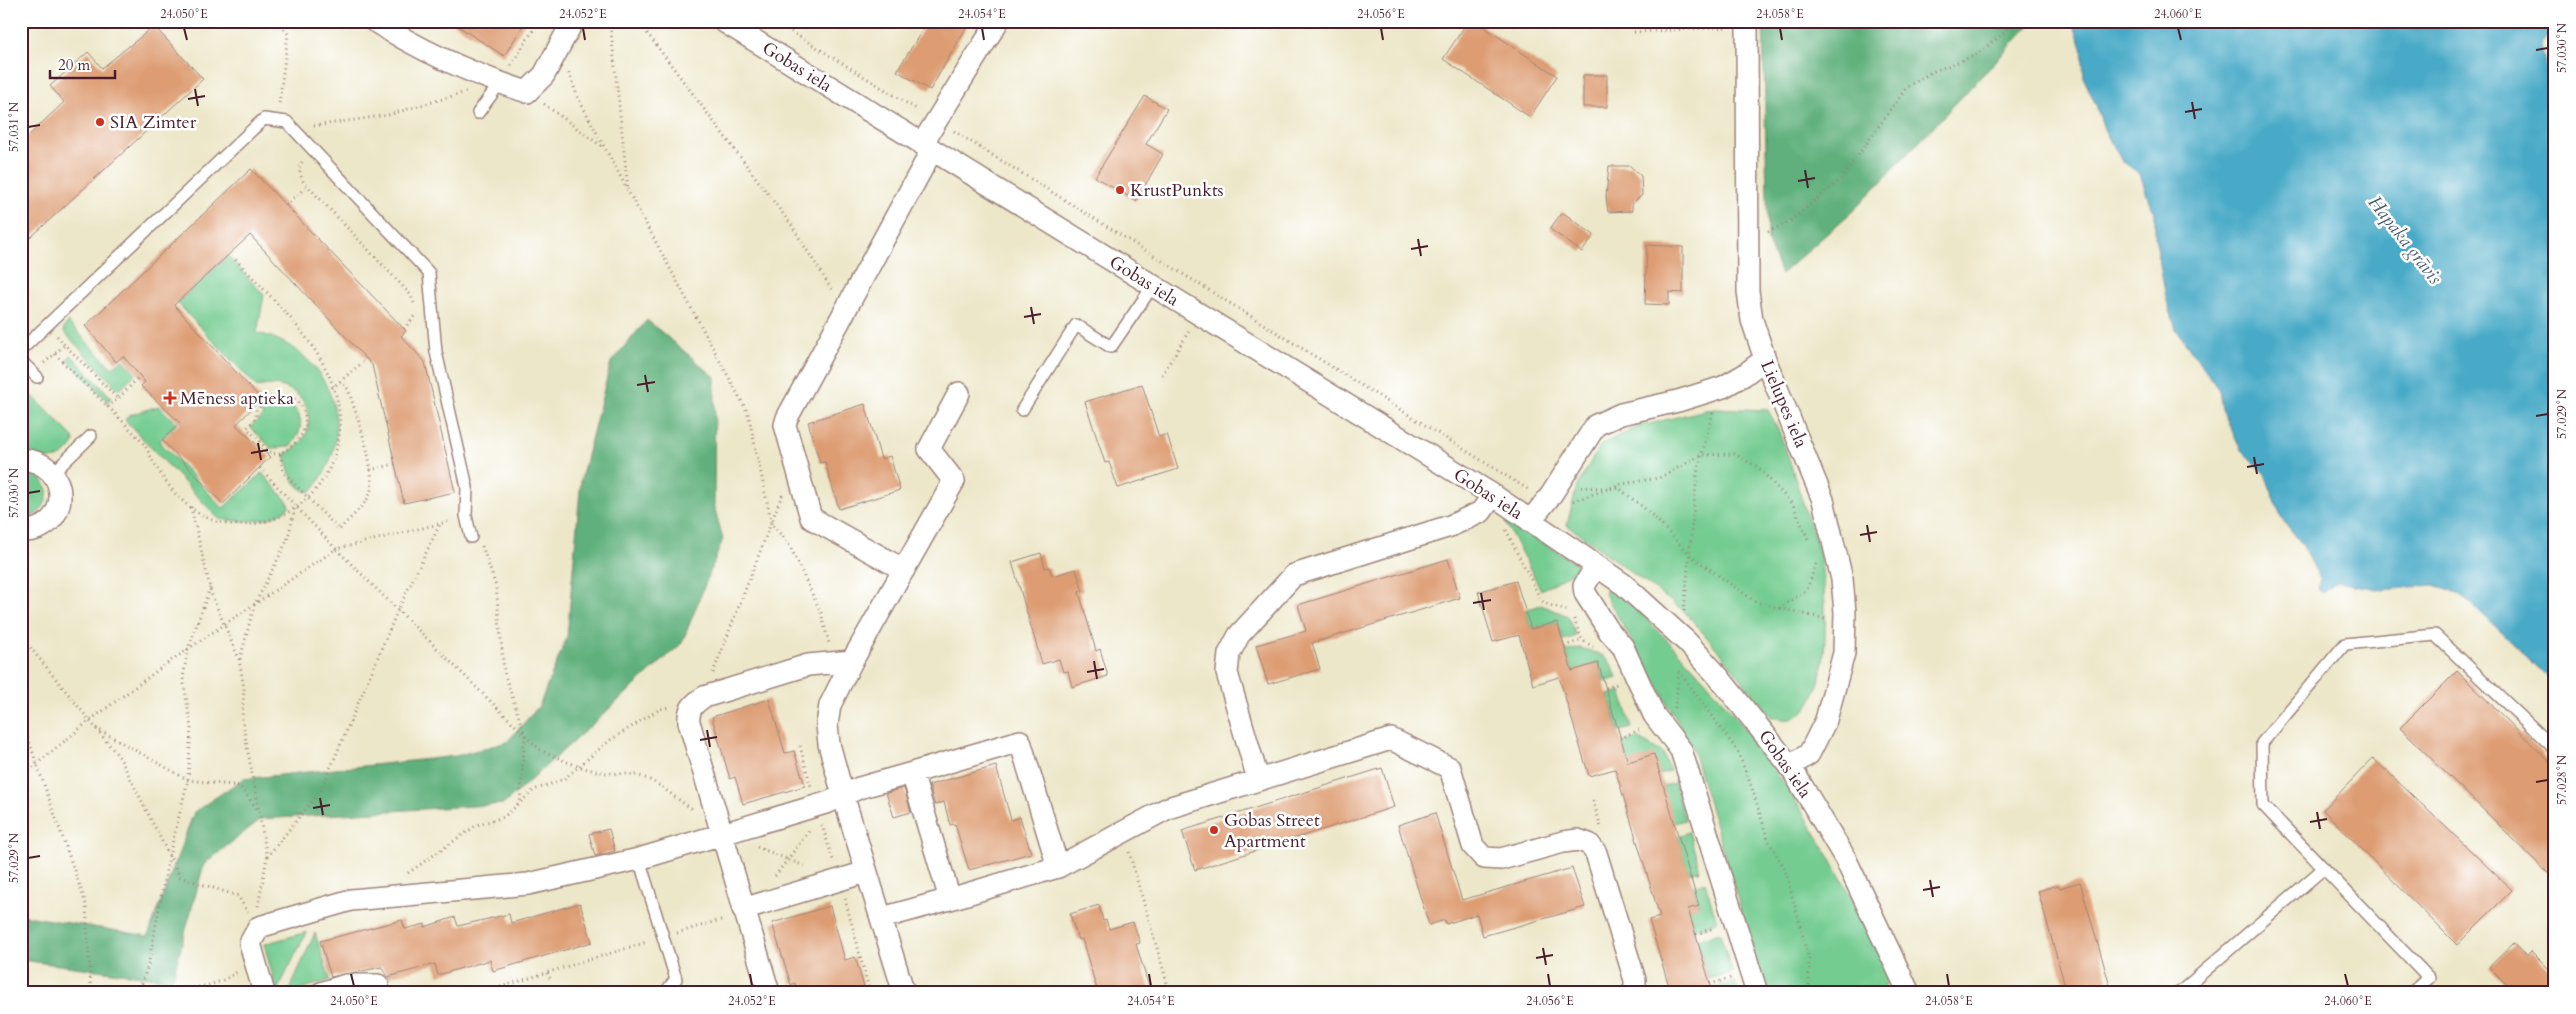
<svg xmlns="http://www.w3.org/2000/svg" width="2576" height="1014" font-family="Cardo,serif">
<style>
.green{fill:#74cc91;stroke:#5f765e}
.forest{fill:#5fb07b;stroke:#546853}
.water{fill:#48aac7;stroke:#496479}
.building{fill:#dd9c72}
.lines{fill:none;stroke-linecap:round;stroke-linejoin:round}
.service-casing{stroke:#9c837a;stroke-width:14}
.minor-casing{stroke:#9c837a;stroke-width:24}
.path{stroke:#9c837a;stroke-width:3;stroke-dasharray:1 4;stroke-linecap:butt}
.service{stroke:#fff;stroke-width:11}
.minor{stroke:#fff;stroke-width:21}
.ticks{fill:none;stroke:#4a1f2b;stroke-width:2}
.poi-dot{fill:#c8321e;stroke:#fff;stroke-width:2}
.labels{text-anchor:middle;dominant-baseline:central;stroke-width:5;stroke-linejoin:round;paint-order:stroke}
.street-label{font-size:18px;fill:#4a1f2b;stroke:#fff}
.poi-label{font-size:18px;fill:#4a1f2b;stroke:#fff;text-anchor:start}
.water-label{font-size:19px;font-style:italic;fill:#495e71;stroke:#fff}
.neatline{fill:none;stroke:#4a1f2b;stroke-width:2}
.ticks-label{font-size:12px;text-anchor:middle;fill:#4a1f2b}
</style>
<rect width="100%" height="100%" fill="#fff"/>
<filter id="ink" filterUnits="userSpaceOnUse"><feTurbulence type="fractalNoise" baseFrequency=".02" numOctaves="2"/><feDisplacementMap in="SourceGraphic" scale="10" xChannelSelector="R" yChannelSelector="G"/><feConvolveMatrix kernelMatrix="1 2 1 2 8 2 1 2 1" color-interpolation-filters="sRGB"/></filter>
<filter id="wash" filterUnits="userSpaceOnUse"><feTurbulence type="fractalNoise" baseFrequency=".0096" numOctaves="4" result="noise"/><feDisplacementMap in="SourceGraphic" scale="20" xChannelSelector="R" yChannelSelector="G"/><feGaussianBlur stdDeviation="1.12" result="paint"/><feColorMatrix in="noise" values="0 0 0 0 0 0 0 0 0 0 0 0 0 0 0 0 0 1.4 0 .05"/><feComposite in="paint" operator="in"/></filter>
<g filter="url(#wash)">
<rect width="100%" height="100%" fill="#ede7c9"/>
<path class="green" d="M228,256L264,295L257,333C331,349 363,435 310,492C292,489 288,469 285,454C330,433 307,374 257,387L177,303Z
M68,322L112,368L123,359L136,373L120,389L117,388L64,332V328Z
M71,355L111,397L109,401H107L67,359Z
M21,384L73,437L74,443C59,467 44,458 21,452Z
M284,400C304,412 305,428 291,446L272,449L250,427L263,416L259,411L270,401Z
M159,406L177,424L159,441L223,508L262,473L288,502L289,507C271,524 242,522 219,519L125,420L129,415Z
M1714,408L1768,410C1785,440 1793,473 1804,506C1809,522 1817,540 1820,557C1826,591 1836,707 1790,719C1784,720 1776,718 1771,717L1724,657L1684,611L1567,525L1577,486L1601,444L1640,426Z
M21,468L34,470C39,476 45,482 47,490C50,503 35,521 21,518Z
M1505,522H1512L1578,565L1571,573L1541,590Z
M1607,588C1625,591 1643,616 1656,629C1761,731 1824,839 1888,969L1887,981L1882,993H1766L1692,747L1604,592Z
M1541,605L1568,616L1576,636L1563,640L1557,622L1531,629L1525,610Z
M1580,648C1603,655 1609,654 1617,678L1604,682L1598,663L1572,671L1566,651Z
M1621,691L1632,728L1619,731L1608,695Z
M1638,738L1663,753L1670,771L1659,774L1628,762L1622,743Z
M1674,783L1685,820L1674,823L1663,786Z
M1689,832L1700,870L1689,873L1678,836Z
M1705,882L1717,922L1694,930L1688,909L1699,905L1693,886Z
M307,932L277,991L264,944Z
M315,933L330,980L288,993Z
M1720,933L1732,972L1709,979L1697,939Z
M1735,982L1738,993H1713L1712,988Z"/>
<path class="forest" d="M1763,21H2034L1854,210L1781,274L1768,242Z
M647,320L715,377L714,506L723,539L682,643L504,804L261,819L204,864L172,980L21,960V915L148,936L194,812L243,779L456,756L507,742L539,706L567,637L581,479L611,362Z"/>
<path class="water" d="M2072,21H2555V27L2541,44L2545,64L2555,85V684L2473,605L2451,590L2434,585L2383,590L2337,582L2323,593L2318,589L2321,581L2302,544L2282,519L2265,474L2241,450L2222,409L2219,390L2176,329L2166,298L2155,236V212L2150,204L2140,174L2122,161L2105,132L2096,105L2084,79L2082,47Z"/>
<g id="blocks">
<path class="building" d="M450,21H526L504,56Z
M928,21H970L930,90L897,71Z
M1468,21H1475L1557,76L1530,117L1443,59Z
M154,26L203,79L30,238L21,229V143L64,102L50,86L88,52L102,68Z
M1583,75H1607V107H1583Z
M1145,96L1167,109L1146,144L1163,154L1136,201L1095,177Z
M1609,166H1630L1641,176L1642,195L1632,204V211L1608,212L1606,196Z
M251,169L406,331L401,336L425,362L455,492L404,503L372,365L250,235L174,305L261,399L236,425L270,457L223,504L162,440L180,423L141,386L145,382L123,356L116,362L85,326Z
M1562,212L1594,235L1582,252L1550,229Z
M1647,245L1683,247V293L1669,292V305L1645,304Z
M1142,384L1159,437L1167,434L1178,469L1118,488L1109,462L1105,463L1085,402Z
M865,404L881,459L890,456L900,490L839,509L825,462L820,463L808,422Z
M1041,553L1045,568L1049,567L1052,576L1076,569L1083,591L1079,592L1096,651L1100,649L1108,676L1072,687L1068,671L1063,672L1059,659L1042,664L1012,562Z
M1448,559L1460,598L1312,643L1320,669L1268,684L1256,645L1306,631L1298,605Z
M1516,581L1531,629L1557,622L1572,671L1598,663L1628,762L1654,754L1699,906L1688,909L1713,993H1671L1649,920L1660,917L1615,769L1589,776L1559,677L1533,685L1519,635L1493,642L1478,592Z
M2457,671L2555,767V880L2400,728Z
M769,699L785,753L794,751L805,786L743,804L735,777L730,779L712,717Z
M2373,758L2512,890L2457,945L2323,810Z
M996,766L1011,820L1020,817L1031,853L969,870L955,824L950,825L944,802L935,805L929,785Z
M1382,768L1394,807L1195,870L1182,831Z
M904,788L911,812L894,817L886,793Z
M1435,813L1462,900L1572,868L1585,907L1483,936L1477,914L1446,924L1445,920L1429,925L1398,825Z
M609,829L615,851L595,856L589,834Z
M2080,882L2112,993H2067L2038,891L2058,885L2060,888Z
M580,903L592,942L493,971L490,960L438,975L435,964L388,977L382,967L331,977L320,941L402,920L405,929L425,924V927L455,917L458,926L509,914L511,923Z
M1099,905L1103,921L1106,920L1109,929L1133,922L1140,943L1136,944L1151,993H1098L1082,939L1078,940L1070,914Z
M830,906L845,960L855,957L866,993H798L795,983L791,985L772,923Z
M2514,943L2527,955L2531,951L2555,975V993H2515L2489,967Z"/>
</g>
</g>
<g filter="url(#ink)">
<use href="#blocks" fill-opacity="0" stroke="#9c837a" stroke-width="1"/>
<g class="lines">
<defs>
<path id="service" d="M478,113L500,83
M21,350L253,129L264,119L287,122L429,273L436,352L467,487L466,516L471,537
M21,361L37,377
M1022,410L1076,325L1111,347L1152,287
M53,473L91,436
M639,859L676,979L665,993
M2179,993L2324,868
M2412,993L2429,978L2263,805L2262,743L2345,644L2435,635L2555,749"/>
<path id="minor" d="M374,21C421,51 475,75 527,92L544,75L573,21
M723,21L1493,495L1623,584L1687,642L1717,675L1790,766L1845,858L1909,993
M1747,21L1748,291L1752,320L1765,359L1823,500L1842,579L1845,612L1844,653L1826,720L1809,754L1790,766
M922,144L998,21
M21,459C76,463 70,533 21,531
M1530,521L1551,495L1596,425L1621,414L1678,401L1723,387L1744,375L1765,359
M1596,566L1584,586L1585,593L1609,631L1623,647L1654,715L1681,750L1757,993
M904,570L811,518L785,425L787,418L932,150
M912,773L1020,741L1058,867
M1258,779L1227,673L1229,654L1239,635L1294,575L1450,526L1481,512L1493,495
M743,909L866,872
M882,918L950,899
M264,993L250,943L259,927L351,900L528,884L639,859L829,802L859,788L912,773L950,899L1058,867L1168,808L1391,739L1450,768L1473,846L1484,858L1501,859L1563,842L1578,840L1589,844L1596,853L1635,980V988L1632,993
M321,993L346,985H378
M769,993L689,722C688,709 693,704 704,697L808,665L852,661
M904,993L843,795L829,744L827,725L830,705L852,661L954,481L929,449L959,393"/>
</defs>
<use href="#service" class="service-casing"/>
<use href="#minor" class="minor-casing"/>
<path class="path" d="M278,21L288,34L279,104
M610,21L628,189
M638,21L792,226L832,290
M774,21L918,110
M1634,32L1727,27
M511,65L539,21
M569,73L578,98L748,413L772,525L788,542L821,613L829,643
M544,104L604,148
M314,126L388,115L466,92
M954,131L1529,490
M302,162L299,168L302,180L410,294L414,303
M286,205L307,186
M1768,232L1789,222L1841,179L1907,87L1932,72L1976,55L2006,31L2011,21
M404,329L416,314
M57,336L65,345
M55,354C84,384 115,412 143,443C148,449 151,459 156,466C167,486 184,506 205,517C233,530 266,526 292,510C313,497 327,478 335,454C360,375 282,310 235,259
M44,363L65,345L118,399L140,376
M1162,375L1189,331
M332,388L363,362
M107,407L118,399
M280,453L272,454L247,428L256,418V409C261,405 266,399 271,397C305,385 323,434 280,453L283,472L339,530C348,520 360,510 368,498C381,477 355,412 348,389L342,382
M260,468L336,549L451,521
M370,470L395,464
M1581,487L1620,489L1649,512L1691,556L1756,602L1779,608L1807,590L1816,563
M1573,501L1622,484L1659,478L1701,455L1734,454L1758,467L1793,505L1809,541
M191,507L212,596L239,659L244,688L242,719L259,812
M1506,530L1540,598L1544,603L1569,611
M482,546L496,586L504,672L525,736L520,802
M1780,608L1825,619
M1684,611L1697,473L1713,412
M1574,619L1582,640L1593,647
M21,636L120,758L180,877L238,896L248,912
M1564,646L1582,640
M240,659L254,606L287,541L295,509
M1679,671L1738,752L1752,788L1768,840L1785,869L1809,959V984L1806,993
M713,673L782,495
M1606,688L1617,684
M1675,708L1679,672
M21,719L86,904L91,993
M96,728L188,780L240,786L259,812L267,857L258,907
M1620,738L1639,730
M800,746L811,787
M21,777L89,721L169,662L336,549L539,749C559,759 579,768 601,772C612,774 625,773 636,775C660,781 673,798 693,809
M1593,801L1601,827
M822,825L833,860
M757,847L807,867
M1129,852L1170,993
M267,857L321,790L398,610L440,524
M408,873L477,825L504,817L534,790L564,779L609,741L660,709L670,707
M775,876L809,831
M1691,879L1700,877
M845,899L870,993
M677,933L724,919
M1696,934L1714,928
M547,973L550,978
M1710,984L1731,978
M138,993L148,966L169,856L188,780L191,727L183,678L188,649L210,588
M164,993C194,986 210,990 237,972
M481,993L647,942"/>
<use href="#service" class="service"/>
<use href="#minor" class="minor"/>
</g>
</g>
<path class="ticks" d="M184,28L187,40M583,28L585,40M982,28L984,40M1381,28L1383,40M1780,28L1782,40M2178,28L2181,40M2536,50L2548,48M195,89L198,106M188,99L205,96M2192,102L2195,119M2185,112L2202,109M28,127L40,125M1805,170L1808,188M1798,181L1815,178M1418,239L1421,256M1411,249L1428,246M1031,307L1034,324M1024,317L1041,314M645,375L648,392M637,385L655,382M2536,416L2548,414M258,443L261,460M251,453L268,450M2254,457L2257,474M2247,467L2264,464M28,493L40,491M1867,525L1870,542M1860,535L1877,532M1481,593L1484,610M1473,603L1491,600M1094,661L1097,679M1087,672L1104,669M707,730L710,747M700,740L717,737M2536,782L2548,780M320,798L323,815M313,808L330,805M2317,812L2320,829M2310,822L2327,819M28,858L40,856M1930,880L1933,897M1923,890L1940,887M1543,948L1546,965M1536,958L1553,955M351,974L354,986M750,974L752,986M1149,974L1151,986M1548,974L1550,986M1947,974L1949,986M2345,974L2348,986"/>
<g class="poi-dot">
<circle cx="100" cy="122" r="5"/>
<circle cx="1120" cy="190" r="5"/>
<path d="M167.5 390.5h5v5h5v5h-5v5h-5v-5h-5v-5h5z"/>
<circle cx="1214" cy="830" r="5"/>
</g>
<g class="labels">
<g class="street-label">
<text transform="translate(797 67) rotate(32)">Gobas iela</text>
<text transform="translate(1144 281) rotate(32)">Gobas iela</text>
<text transform="translate(1784 404) rotate(67)">Lielupes iela</text>
<text transform="translate(1488 494) rotate(33)">Gobas iela</text>
<text transform="translate(1785 764) rotate(55)">Gobas iela</text>
</g>
<g class="poi-label">
<text x="110" y="122">SIA Zimter</text>
<text x="1130" y="190">KrustPunkts</text>
<text x="180" y="398">Mēness aptieka</text>
<text x="1224" y="820">Gobas Street<tspan x="1224" dy="21">Apartment</tspan></text>
</g>
<g class="water-label">
<text transform="translate(2405 240) rotate(52)">Hapaka grāvis</text>
</g>
</g>
<rect width="2576" height="1014" fill="none" stroke="#fff" stroke-width="55"/>
<path d="M50 70v8h65v-8" fill="none" stroke="#4a1f2b" stroke-width="2.5"/>
<text x="58" y="70" font-size="15" fill="#4a1f2b" stroke="#ffffff" stroke-width="4" paint-order="stroke">20 m</text>
<rect x="28" y="28" width="2520" height="958" class="neatline"/>
<g class="ticks-label">
<text x="184" y="18">24.050°E</text>
<text x="583" y="18">24.052°E</text>
<text x="982" y="18">24.054°E</text>
<text x="1381" y="18">24.056°E</text>
<text x="1780" y="18">24.058°E</text>
<text x="2178" y="18">24.060°E</text>
<text transform="translate(2562 48) rotate(-90)" y="4">57.030°N</text>
<text transform="translate(14 127) rotate(-90)" y="4">57.031°N</text>
<text transform="translate(2562 414) rotate(-90)" y="4">57.029°N</text>
<text transform="translate(14 493) rotate(-90)" y="4">57.030°N</text>
<text transform="translate(2562 780) rotate(-90)" y="4">57.028°N</text>
<text transform="translate(14 858) rotate(-90)" y="4">57.029°N</text>
<text x="354" y="1005">24.050°E</text>
<text x="752" y="1005">24.052°E</text>
<text x="1151" y="1005">24.054°E</text>
<text x="1550" y="1005">24.056°E</text>
<text x="1949" y="1005">24.058°E</text>
<text x="2348" y="1005">24.060°E</text>
</g>
</svg>
